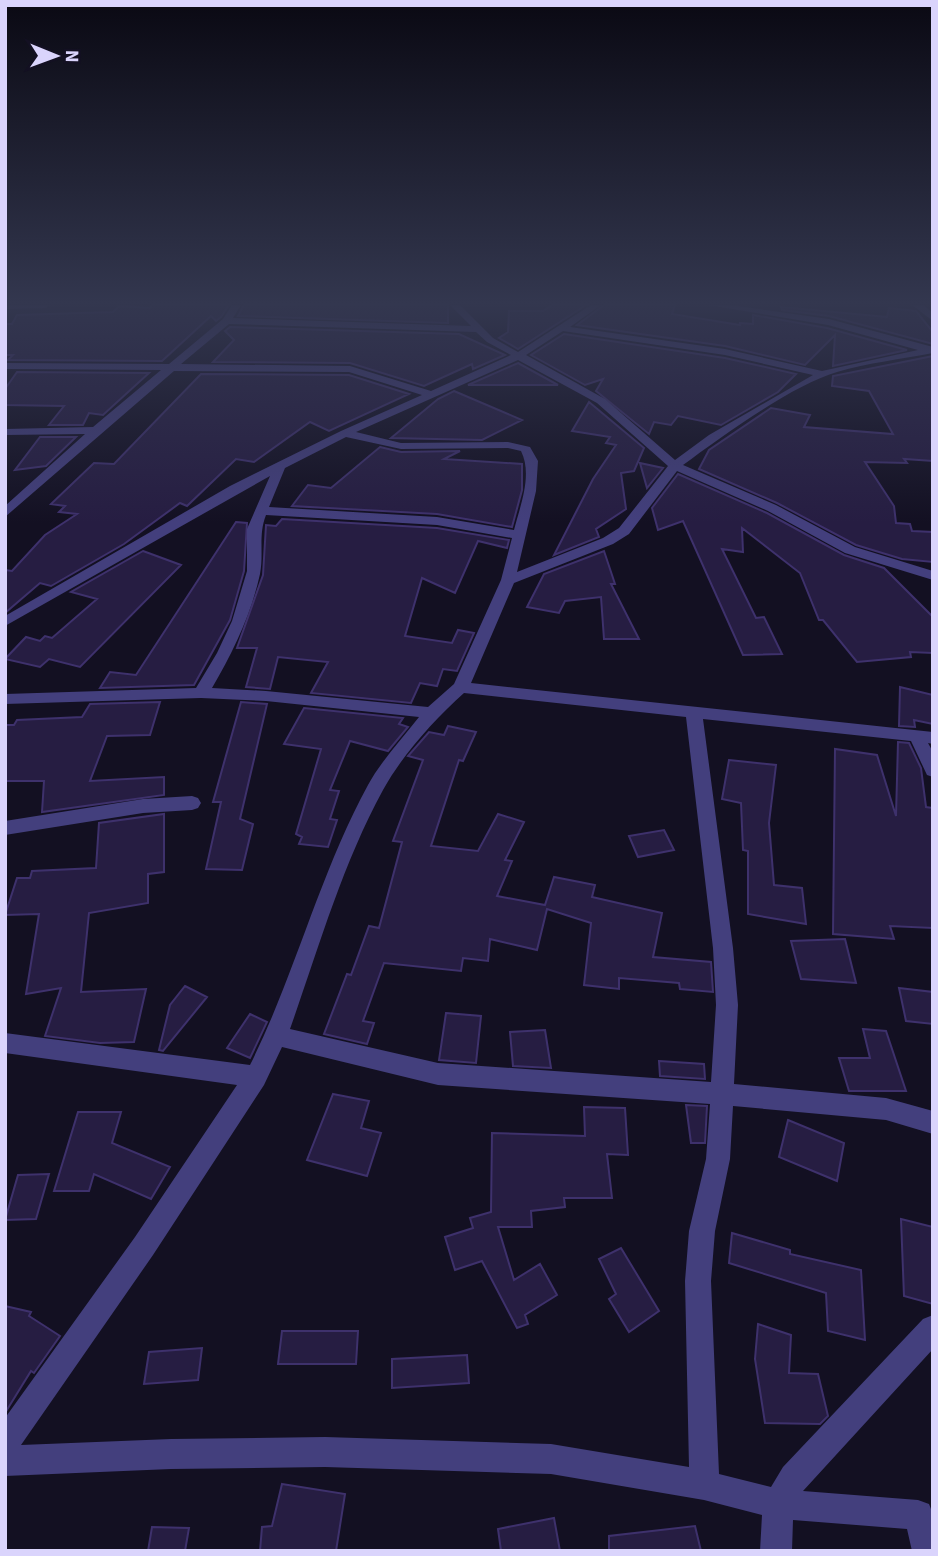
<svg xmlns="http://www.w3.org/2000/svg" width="938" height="1556" font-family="'Source Sans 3',sans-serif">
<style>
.building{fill:#261d42;stroke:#3e316c;stroke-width:2}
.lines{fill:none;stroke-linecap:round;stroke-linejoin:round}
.minor{fill:#433f7d;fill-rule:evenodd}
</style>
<rect width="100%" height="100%" fill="#131022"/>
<path class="building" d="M152,305H229L221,317L216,321L211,316L162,361L8,360L13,355H5V324H12L17,315L113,312L119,306L150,308Z
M244,305H448V323L238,316Z
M552,305H586L518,349L499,338L508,332L509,311H543Z
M604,305H675L672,314L740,325V323L753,324V315L827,328L907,350L833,366L835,335L805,365L725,346L577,325Z
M781,307L887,317L889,308L916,311L933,332V344L829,316L782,310Z
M230,327L459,334L505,355L473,369L472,364L424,386L350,363L213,362L234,340L225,331Z
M564,334L725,358L796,374L778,392L721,425L678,416L671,425L654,422L649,434L596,391L603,379L585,385L531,355Z
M933,356V461L904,459L907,463L865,462L894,506L896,523L910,524L912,531L933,532V562L902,559L856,545L777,503L699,469L709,450L771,408L810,415L804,427L893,434L869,391L832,386L833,376Z
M518,363L558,385H468Z
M17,372L149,373L103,415L89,413L83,425H49L64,406L5,405V389Z
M201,374L349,375L409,394L329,431L310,422L254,462L236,459L187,506L180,503L124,544L51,586L40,583L5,613V570L12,571L45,535L77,514L59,512L65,506L51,504L94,463L114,464Z
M454,391L522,420L482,440L391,438L438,399Z
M589,402L644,448L634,471L621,473L626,509L596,529L599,537L554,555L593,479L616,445L606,443L610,437L572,431Z
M40,437H76L46,466L15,470Z
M380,447L401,452L460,451L444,459L522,464V490L512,527L437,514L292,506L308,485L331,488Z
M640,463L663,468L647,488Z
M678,474L767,513L844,555L884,568L933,617V653L910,652L911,657L857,662L823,620H819L800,573L742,528L743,552L722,549L756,618L764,617L782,654L743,655L683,521L658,530L652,508Z
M282,519L437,528L509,540L507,548L478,541L455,593L422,578L405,636L452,643L458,630L474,633L457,671L443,669L437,686L420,683L411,703L311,693L328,662L278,657L270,689L246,687L257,648H237L263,575L266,525L276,526Z
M236,522L247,523L244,571L230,620L194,685L100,688L110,672L136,675Z
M143,551L181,565L80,667L49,659L40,667L5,659L26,637L40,641L45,636L52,638L97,599L71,592Z
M604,551L615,584H611L639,639H604L601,597L565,601L559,613L527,607L544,574Z
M900,687L933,695V724L914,720L915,727L899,726Z
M160,702L150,735L107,736L90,781L164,777V795L42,812L44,781H5V725H14L17,720L82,717L90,704Z
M241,702L267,704L240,819L253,824L242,870L206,869L221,802H213Z
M304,708L403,718L399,724L408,727L388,751L350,741L330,790L339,791L330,819L337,820L328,847L299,844L302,837L296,834L321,749L284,744Z
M448,726L476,732L463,761L459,760L431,846L478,851L498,814L524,822L505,860L512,861L497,896L545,905L554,877L595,885L592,897L662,913L653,957L711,962L713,992L680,989L679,983L619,978V989L584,985L591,923L547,909L537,950L490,939L488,961L463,958L461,971L384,963L363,1021L374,1023L367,1044L324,1034L347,974L351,975L369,926L379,928L402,842L393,841L423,760L408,756L429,732L444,735Z
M898,742L909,743L921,768L926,807L933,808V928L890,926L894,939L833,934L835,749L877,755L896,816Z
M729,760L776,765L769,823L774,885L802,888L806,924L748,914V851L743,850L741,803L722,799Z
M164,814V872L148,874V903L89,913L81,992L146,989L134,1042L100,1043L45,1036L61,988L26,994L39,914L5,915L17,878H30L32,871L96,868L99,823Z
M664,830L674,850L638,857L629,836Z
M845,939L856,983L801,979L791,941Z
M185,986L207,997L163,1051L159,1050L170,1005Z
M899,988L933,992V1024L906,1021Z
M446,1013L481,1016L476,1063L439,1060Z
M250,1014L267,1022L250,1058L227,1048Z
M863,1029L886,1031L906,1091H849L839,1058H870Z
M545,1030L551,1068L513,1066L510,1032Z
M659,1061L704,1064L705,1079L660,1076Z
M333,1094L369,1101L361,1128L381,1133L367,1176L307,1160Z
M686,1105L707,1106L705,1143H691Z
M584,1107L625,1108L628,1155L607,1154L612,1198H564L565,1207L531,1211L532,1227H498L514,1280L540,1264L557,1295L525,1315L528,1324L517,1328L482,1261L455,1270L445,1237L473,1228L470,1218L491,1212L492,1133L585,1136Z
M78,1112H121L112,1143L170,1167L151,1199L94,1174L89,1191H54Z
M788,1120L844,1143L837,1181L779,1157Z
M49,1174L36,1219L5,1220L18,1175Z
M901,1219L933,1227V1304L904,1296Z
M732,1233L790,1250V1254L861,1270L865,1340L828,1331L826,1293L729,1263Z
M621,1248L659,1311L629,1332L609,1299L616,1294L599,1259Z
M5,1306L31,1312L29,1316L60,1336L34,1373L31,1371L5,1413Z
M758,1324L791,1335L789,1373L818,1374L828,1416L820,1424L765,1423L755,1359Z
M282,1331H358L356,1364H278Z
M202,1348L198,1380L144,1384L149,1352Z
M467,1355L469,1383L392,1388V1359Z
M282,1484L345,1494L336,1551H260L262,1527L272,1526Z
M554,1518L560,1551H501L498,1529Z
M695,1526L701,1551H609V1536Z
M152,1527L189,1528L185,1551H148Z"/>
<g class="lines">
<path class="minor" d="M5,305H50L45,308L5,309Z
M232,305H241L233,318L471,326L450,305H460L493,338L518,352L591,305H601L570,327L725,349L822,371L918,350L828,325L708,305H731L829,319L933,347V353C901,359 868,363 837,372C792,385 721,437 683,465L776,505L855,547L933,571V580L845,553L768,511L677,471L629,534L613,544L514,583L471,683L933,732V744L928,743L933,752V777L927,775L911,741L703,719L733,948L738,1005L734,1084L886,1098L933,1111V1134L886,1120L733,1106L730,1159L715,1231L711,1281L719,1474L771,1487L783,1467L923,1319L933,1315V1349L803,1491L918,1500L929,1504L933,1514V1551H912L907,1529L793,1520L792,1551H760L762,1515L704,1500L551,1474L325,1467L171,1469L5,1476V1418L135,1237L237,1085L5,1053V1033L250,1065C295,975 319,875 368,785C381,761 402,739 419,717L266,701L201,698L5,704V694L196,688L217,653L232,621L247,571V529L270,476L5,626V616L230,486L341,431L422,395L349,372L174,371L5,517V506L85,434L5,435V429L93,427L161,370L5,369V363L169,364L223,319ZM229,324L476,332L487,342L511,355L431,391L350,366L181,364ZM563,331L725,355L813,375L709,435L675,460L605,399L526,355ZM518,360L597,403L668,466L619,528L603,538L517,572L536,491L538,461L530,447L508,442L401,443L356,432ZM346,437L401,449L508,448L521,451C533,475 520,506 514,530L437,517L269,507L285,468ZM266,515L437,525L512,538L501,580L454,684L428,707L266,691L212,688C233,652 251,615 260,574C264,553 258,535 266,515ZM464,693L686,717L713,948L716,1005L711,1082L438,1063L290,1029C318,950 342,865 383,790C403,754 434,720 464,693ZM282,1047L438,1085L710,1104L706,1159L689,1231L685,1281L689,1467L551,1444L325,1437L171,1439L21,1445L153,1255L264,1085Z
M912,305H923L933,313V321Z
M192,796L198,798L201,803L198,808L192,810L143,813L5,835V821L143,799Z"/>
</g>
<linearGradient id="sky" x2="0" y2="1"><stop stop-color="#0a0913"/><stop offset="0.58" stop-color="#33374f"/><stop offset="1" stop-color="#33374f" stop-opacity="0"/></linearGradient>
<rect width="938" height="523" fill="url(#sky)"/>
<rect width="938" height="1556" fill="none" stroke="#dad4fc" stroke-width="14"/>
<g transform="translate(56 56) rotate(91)" stroke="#131022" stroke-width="5" paint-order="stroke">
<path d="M0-5L12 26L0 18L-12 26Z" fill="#dad4fc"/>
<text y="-10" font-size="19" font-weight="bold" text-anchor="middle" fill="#dad4fc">N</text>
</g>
</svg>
